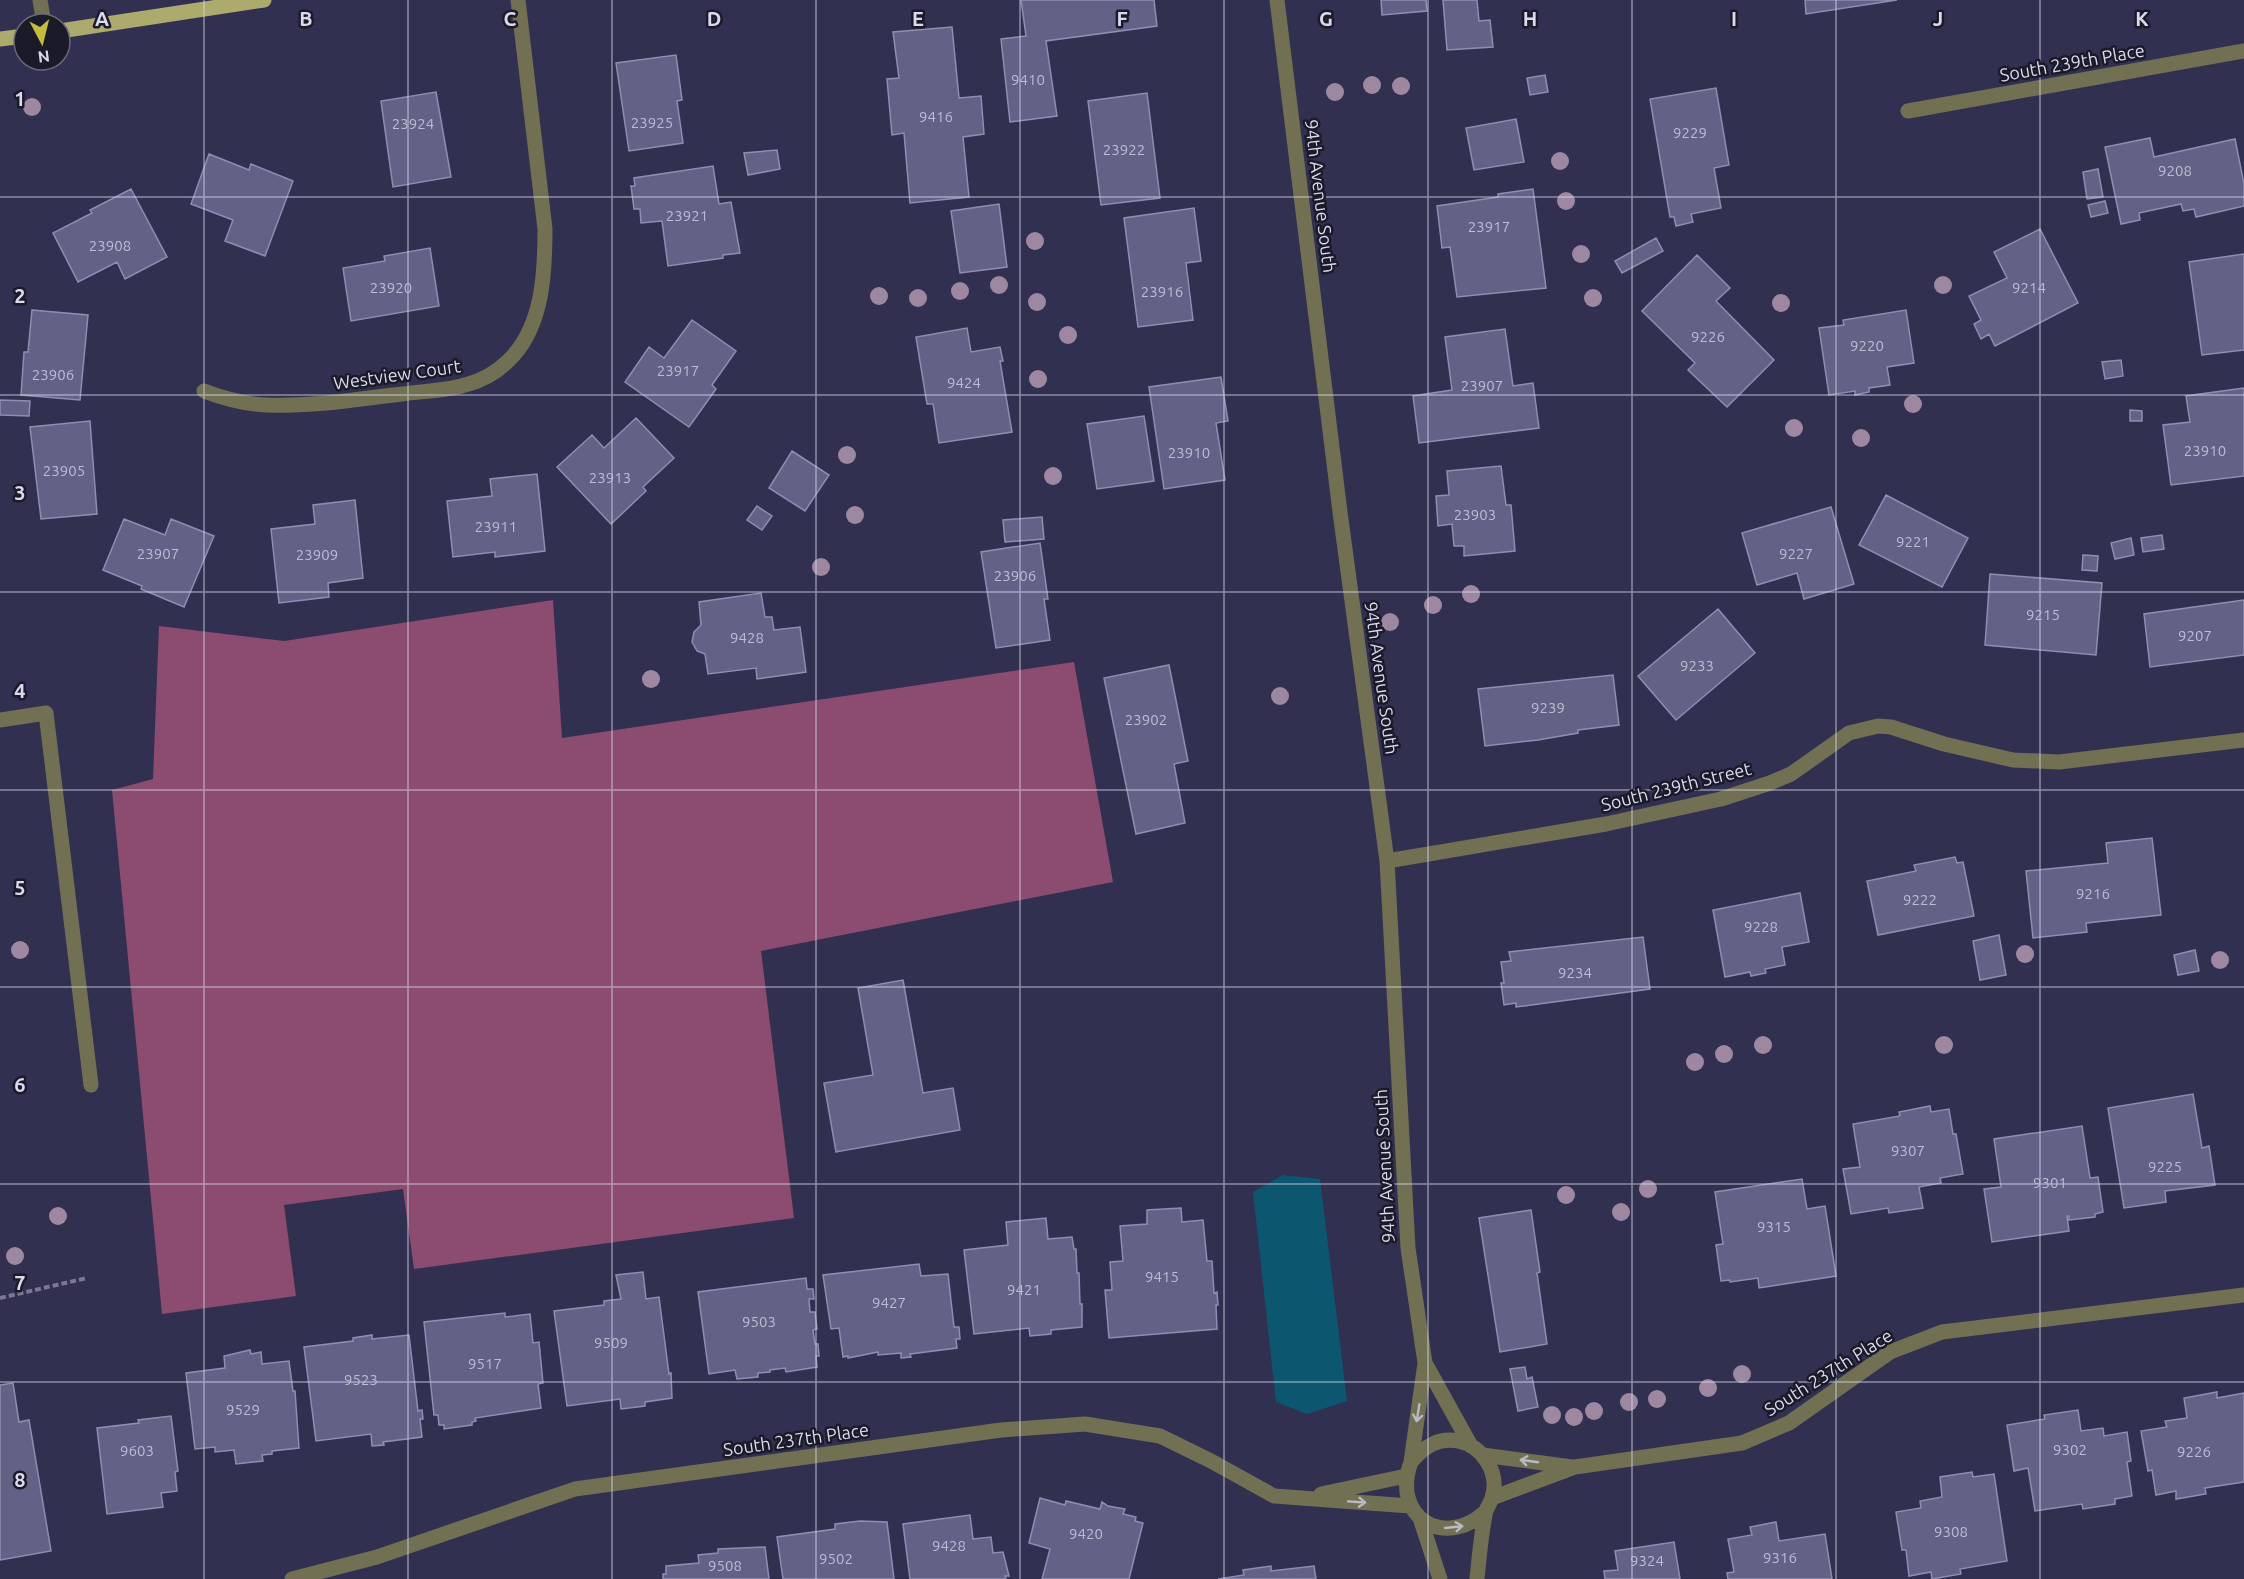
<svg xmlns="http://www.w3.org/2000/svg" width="2244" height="1579" font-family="Ubuntu,sans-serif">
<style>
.forest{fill:#8b4c70}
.water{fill:#0c576f}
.building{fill:#636286;stroke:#8e8db3;stroke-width:1.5}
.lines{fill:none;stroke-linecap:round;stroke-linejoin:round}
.path{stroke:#7a7894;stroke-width:4;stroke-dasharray:6 3;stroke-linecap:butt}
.minor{stroke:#717053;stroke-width:15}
.major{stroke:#adaa6d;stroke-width:15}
.tree{fill:#9e88a1}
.oneway{stroke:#babac0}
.grid{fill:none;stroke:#dadaef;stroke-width:1.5;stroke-opacity:0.55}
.labels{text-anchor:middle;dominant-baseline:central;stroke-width:5;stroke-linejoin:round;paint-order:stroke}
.number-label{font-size:15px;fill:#bcbcd5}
.street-label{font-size:18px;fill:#dadaef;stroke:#1b1a29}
.grid-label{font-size:20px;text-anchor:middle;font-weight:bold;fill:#dadaef;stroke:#1b1a29;stroke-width:5;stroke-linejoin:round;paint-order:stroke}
</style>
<rect width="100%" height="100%" fill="#323050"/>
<path class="forest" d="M553,600L562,738L1074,662L1113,882L761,951L794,1218L414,1269L403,1189L284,1205L296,1296L162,1314L112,790L153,779L159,626L284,641Z"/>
<path class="water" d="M1283,1175L1320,1179L1347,1401L1307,1414L1276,1402L1253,1192Z"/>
<path class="building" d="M1021,0H1154L1157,26L1046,41L1057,116L1010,122L1001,39L1026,36Z
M1381,0H1426L1427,11L1382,15Z
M1443,0H1477L1479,21L1490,20L1493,47L1447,50Z
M1805,0H1897L1806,14Z
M952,27L959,98L981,96L984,134L963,137L969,197L910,203L904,133L892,135L887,79L899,78L893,32Z
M676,55L682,100L677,101L683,143L629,151L616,63Z
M1545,75L1548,92L1530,95L1527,78Z
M1716,88L1729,165L1714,168L1721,208L1691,214L1693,222L1676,226L1674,217H1670L1650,99Z
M436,92L451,177L393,187L381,101Z
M1147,93L1160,198L1101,205L1088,101Z
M1516,119L1524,162L1474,170L1466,128Z
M2150,138L2154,157L2235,139L2244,184V206L2196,217L2194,209L2183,211L2181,204L2139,213L2140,220L2121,224L2105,147Z
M777,150L780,169L748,175L744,153Z
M209,154L249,170L251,164L293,181L265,256L225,241L233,220L191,204Z
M713,166L719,204L731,202L740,253L723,255V258L668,266L662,221L641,223L640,209H634L631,186H635L634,178Z
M2098,169L2103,197L2087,199L2083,172Z
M131,189L167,257L125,279L117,262L78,282L53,233L92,213L90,210Z
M1533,189L1546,288L1457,297L1450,247L1442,248L1437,206L1498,197V194Z
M2105,201L2108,213L2091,217L2088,205Z
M999,204L1007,267L960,273L951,211Z
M1194,208L1201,261L1186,263L1193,320L1138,327L1124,218Z
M2040,229L2078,303L1995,346L1989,334L1981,339L1974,324L1981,320L1969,296L2007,278L1994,252Z
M1656,238L1663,251L1622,273L1615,261Z
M430,248L439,306L351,321L343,268L385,261L384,256Z
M2244,254V350L2202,355L2189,262Z
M1697,255L1730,288L1716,301L1774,360L1727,407L1688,370L1695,363L1642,311Z
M32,310L88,315L80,400L21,395L24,352H28Z
M1906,310L1914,363L1887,367L1890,385L1869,388V392L1855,395V391L1829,395L1819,328L1844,325L1843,320Z
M692,320L736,351L712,385L716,389L689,427L625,382L649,347L664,358Z
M967,328L971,352L1000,347L1003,361H1000L1012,432L939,443L933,404H927L916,337Z
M1505,329L1513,386L1533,383L1539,428L1419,443L1413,396L1452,390L1445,337Z
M2121,360L2123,376L2105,379L2102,362Z
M1221,377L1228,421L1216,423L1225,480L1164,489L1149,387Z
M2244,388V476L2171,485L2163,425L2190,422L2186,396Z
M0,400L30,401L29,416L0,415Z
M2130,410L2142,411V421H2130Z
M1144,416L1154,481L1097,489L1087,424Z
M636,418L674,458L643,487L646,491L611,524L557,467L592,435L604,448Z
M90,421L97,514L41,519L30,427Z
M792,451L829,475L805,511L769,488Z
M1501,466L1506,505H1511L1515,551L1464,556V546H1454L1452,524L1438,526L1436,496L1449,495L1447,471Z
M537,474L545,551L495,557V552L453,557L447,501L492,496L490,479Z
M1886,495L1968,538L1942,587L1859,545Z
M355,500L363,578L328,583L329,597L279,603L271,529L315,524L313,505Z
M757,506L772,516L762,530L747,520Z
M1831,507L1854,584L1804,599L1797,573L1757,585L1742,533Z
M1042,517L1044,539L1005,542L1003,520Z
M124,519L165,535L171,519L214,536L184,607L141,589L142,586L103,570Z
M2162,535L2164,549L2143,552L2141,538Z
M2131,538L2134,555L2115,559L2111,543Z
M1040,543L1048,599H1044L1050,640L996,648L981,552Z
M2083,555L2098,556L2097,571L2082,570Z
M1990,574L2102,583L2096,655L1985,645Z
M761,593L765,617H772L774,630L800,627L806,672L757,679L756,668L708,674L705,654L697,651L692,642L694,632L701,625L699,602Z
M2244,600V655L2150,667L2144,614Z
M1718,609L1755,653L1676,720L1638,676Z
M1169,665L1188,761L1174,764L1185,823L1136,834L1104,678Z
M1613,675L1619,725L1578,730V733L1538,740L1485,746L1478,689Z
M2152,838L2161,915L2086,923L2087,932L2033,938L2026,871L2108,863L2106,843Z
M1955,857L1957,863L1963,862L1974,916L1878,935L1867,881L1916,871L1914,865Z
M1800,893L1809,942L1782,947L1785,965L1765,969L1766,973L1751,976L1750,972L1725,977L1713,910Z
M1999,935L2006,975L1980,980L1973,941Z
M1643,937L1650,989L1516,1007V1003L1504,1005L1501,983H1504L1501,962L1511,961L1509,952Z
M2195,950L2199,971L2178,975L2174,955Z
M903,980L923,1093L953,1088L960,1130L836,1152L824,1083L873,1075L858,988Z
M2193,1094L2202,1148L2209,1146L2215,1185L2165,1191L2166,1202L2124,1208L2108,1108Z
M1930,1106L1931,1112L1949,1109L1953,1134H1956L1963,1174L1940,1178L1941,1183L1919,1187L1923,1208L1889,1213L1888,1208L1851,1214L1843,1169L1860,1167L1853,1124L1900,1116L1899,1112Z
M2082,1126L2090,1178L2098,1177L2103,1212L2095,1214V1217L2069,1220V1216H2067L2069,1231L1992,1242L1984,1189L2001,1187L1994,1139Z
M1802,1179L1807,1209L1825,1206L1836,1276L1759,1288L1758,1278L1730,1282V1280L1721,1281L1716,1245L1723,1244L1715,1192Z
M1181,1208L1182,1222L1203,1220L1207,1261H1212L1214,1293L1217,1292L1218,1305H1216L1217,1329L1109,1338L1105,1290H1112L1110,1262L1123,1261L1120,1226L1147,1224V1210Z
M1531,1210L1540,1272L1537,1273L1547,1344L1500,1352L1479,1218Z
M1046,1218L1048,1239L1072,1237L1074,1249H1076L1077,1273H1079L1080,1304H1082V1327L1051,1330V1334L1030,1336L1029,1328L974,1334L964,1250L1008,1245L1006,1222Z
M919,1264L921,1276L948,1274L954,1327H959L960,1339H956L957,1348L910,1354L911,1357L901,1358V1353L878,1355V1352L848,1358V1356L843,1357L839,1328L831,1329L823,1275Z
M643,1272L646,1299L659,1297L669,1374L671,1373L672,1398L645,1402V1406L621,1409L620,1399L567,1406L554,1311L604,1305V1301L621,1299L616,1275Z
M806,1278L807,1289H813L814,1299H809L810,1312H815L817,1329L813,1330L815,1344H818L819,1356H816L817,1367L786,1372L785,1368L770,1370V1372L758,1373V1377L737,1379L735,1370L709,1374L698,1292Z
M505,1313V1317L530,1314L533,1343L539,1342L543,1383L538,1384L541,1408L475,1418L476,1421L472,1422V1425L444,1429V1425H439L438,1415H434L424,1322Z
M372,1335V1339L409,1335L418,1411L422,1410L423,1419H420L422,1437L383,1442L384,1445L372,1446L371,1434L316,1441L304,1347L353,1341V1338Z
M250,1350L251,1354L261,1352L262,1364L289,1361L293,1391H295L299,1448L272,1451V1454L262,1455L263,1461L236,1464L234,1450L215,1452V1447L195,1449L186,1373L225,1368L224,1356Z
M1525,1367L1527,1379L1532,1377L1538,1407L1518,1411L1510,1369Z
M13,1383L19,1422L29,1420L51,1551L0,1560V1385Z
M2217,1392V1398L2244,1393V1482L2205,1488L2206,1494L2176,1499V1491L2156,1495L2152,1470L2148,1471L2141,1431L2167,1427L2165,1421L2187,1418L2184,1398Z
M2078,1410L2081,1431L2103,1428L2104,1436L2127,1432L2131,1461L2127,1462L2132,1496L2115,1499V1504L2083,1509L2082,1504L2035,1511L2028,1468L2014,1471L2007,1425L2045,1419L2044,1415Z
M171,1416L178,1471L175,1472L177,1491L161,1493L163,1507L107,1514L97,1428L139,1423L138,1420Z
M1972,1472L1973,1477L1994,1474L2007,1561L1960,1569L1961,1574L1932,1579L1931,1572L1909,1576L1906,1550H1902L1896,1512L1921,1508L1920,1501L1942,1497L1940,1477Z
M1040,1498L1065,1505L1066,1501L1100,1509L1102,1502L1108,1506L1125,1509L1123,1514L1136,1517L1135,1521L1143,1523L1129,1579H1042L1050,1549L1029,1543Z
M970,1515L973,1539L991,1537L993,1553L1003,1552L1009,1576H1005L1006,1579H910L903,1524Z
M860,1521L887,1522L894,1579H783L777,1537L835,1529V1524Z
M1776,1522L1779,1541L1825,1534L1832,1579H1728L1727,1573L1734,1572L1728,1539L1752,1535L1750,1527Z
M1674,1542L1680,1579H1605L1604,1571L1618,1570L1615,1551Z
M765,1547L769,1579H663V1574H666V1566L699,1563L698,1555L718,1553V1549Z
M1271,1566V1571L1314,1566L1316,1579H1218L1244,1575L1243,1570Z"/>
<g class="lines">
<path class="path" d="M0,1298L87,1278"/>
<path class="minor" d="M40,0L44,24
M1277,0L1340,512L1387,861L1408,1248L1425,1363L1411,1462C1391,1516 1443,1550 1485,1512
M1908,111L2244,51
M204,391C225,399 244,404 266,405C311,407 357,399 402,394C422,391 445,391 465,385C481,381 497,372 508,361C543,328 545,273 545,229L518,0
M0,720L46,713L91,1085
M1387,861L1606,824L1721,799L1770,783L1791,774L1849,733L1878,726L1891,727L1944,744L2013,760L2059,762L2244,740
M1425,1363L1471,1446
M1483,1455L1572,1467
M1411,1462C1424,1447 1438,1437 1458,1441C1483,1446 1500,1473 1492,1498C1490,1504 1486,1508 1485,1515C1481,1536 1479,1558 1477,1579
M1321,1494L1406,1476
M1492,1498L1575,1467L1742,1443L1789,1423L1890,1352L1942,1332L2244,1295
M1420,1518L1440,1579
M292,1579L377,1557L575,1489L1001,1430L1085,1424L1160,1436L1211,1461L1274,1496L1410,1506"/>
<path class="major" d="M60,31L264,0
M0,39L24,36"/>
</g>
<g class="tree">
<circle cx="1372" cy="85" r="9"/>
<circle cx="1401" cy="86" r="9"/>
<circle cx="1335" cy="92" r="9"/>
<circle cx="32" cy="107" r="9"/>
<circle cx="1560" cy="161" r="9"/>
<circle cx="1566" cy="201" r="9"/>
<circle cx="1035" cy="241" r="9"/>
<circle cx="1581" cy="254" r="9"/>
<circle cx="999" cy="285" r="9"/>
<circle cx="1943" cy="285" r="9"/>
<circle cx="960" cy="291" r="9"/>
<circle cx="879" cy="296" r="9"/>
<circle cx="918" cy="298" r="9"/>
<circle cx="1593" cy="298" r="9"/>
<circle cx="1037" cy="302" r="9"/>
<circle cx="1781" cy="303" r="9"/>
<circle cx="1068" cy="335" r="9"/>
<circle cx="1038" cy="379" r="9"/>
<circle cx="1913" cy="404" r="9"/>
<circle cx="1794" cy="428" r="9"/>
<circle cx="1861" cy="438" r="9"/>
<circle cx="847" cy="455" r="9"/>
<circle cx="1053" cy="476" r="9"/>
<circle cx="855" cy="515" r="9"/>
<circle cx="821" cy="567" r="9"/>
<circle cx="1471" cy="594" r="9"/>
<circle cx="1433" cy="605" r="9"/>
<circle cx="1390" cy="622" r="9"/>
<circle cx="651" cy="679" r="9"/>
<circle cx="1280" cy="696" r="9"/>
<circle cx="20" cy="950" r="9"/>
<circle cx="2025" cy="954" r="9"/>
<circle cx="2220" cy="960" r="9"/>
<circle cx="1763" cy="1045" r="9"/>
<circle cx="1944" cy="1045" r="9"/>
<circle cx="1724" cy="1054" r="9"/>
<circle cx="1695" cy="1062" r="9"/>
<circle cx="1648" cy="1189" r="9"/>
<circle cx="1566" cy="1195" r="9"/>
<circle cx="1621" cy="1212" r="9"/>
<circle cx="58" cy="1216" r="9"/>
<circle cx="15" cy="1256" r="9"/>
<circle cx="1742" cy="1374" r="9"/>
<circle cx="1708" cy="1388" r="9"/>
<circle cx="1657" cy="1399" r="9"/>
<circle cx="1629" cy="1402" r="9"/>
<circle cx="1594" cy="1411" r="9"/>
<circle cx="1552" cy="1415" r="9"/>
<circle cx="1574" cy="1417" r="9"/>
</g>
<defs><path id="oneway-shaft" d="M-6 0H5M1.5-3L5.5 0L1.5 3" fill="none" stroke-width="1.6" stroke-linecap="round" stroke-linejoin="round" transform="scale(1.5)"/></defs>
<g class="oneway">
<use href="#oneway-shaft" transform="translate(1418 1413) rotate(99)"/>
<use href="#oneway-shaft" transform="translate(1529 1461) rotate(-172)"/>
<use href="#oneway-shaft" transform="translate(1357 1502) rotate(4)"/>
<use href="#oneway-shaft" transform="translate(1454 1527) rotate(-6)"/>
</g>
<path class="grid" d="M204,0V1579M408,0V1579M612,0V1579M816,0V1579M1020,0V1579M1224,0V1579M1428,0V1579M1632,0V1579M1836,0V1579M2040,0V1579M0,197H2244M0,395H2244M0,592H2244M0,790H2244M0,987H2244M0,1184H2244M0,1382H2244"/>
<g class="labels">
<g class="number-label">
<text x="1028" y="79">9410</text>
<text x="936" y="116">9416</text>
<text x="652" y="122">23925</text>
<text x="413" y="123">23924</text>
<text x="1690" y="132">9229</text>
<text x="1124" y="149">23922</text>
<text x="2175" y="170">9208</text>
<text x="687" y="215">23921</text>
<text x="1489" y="226">23917</text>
<text x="110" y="245">23908</text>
<text x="391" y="287">23920</text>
<text x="2029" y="287">9214</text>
<text x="1162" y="291">23916</text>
<text x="1708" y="336">9226</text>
<text x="1867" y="345">9220</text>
<text x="678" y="370">23917</text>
<text x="53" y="374">23906</text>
<text x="964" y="382">9424</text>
<text x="1482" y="385">23907</text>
<text x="2205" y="450">23910</text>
<text x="1189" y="452">23910</text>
<text x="64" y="470">23905</text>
<text x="610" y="477">23913</text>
<text x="1475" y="514">23903</text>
<text x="496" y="526">23911</text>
<text x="1913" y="541">9221</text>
<text x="158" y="553">23907</text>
<text x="1796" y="553">9227</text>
<text x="317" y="554">23909</text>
<text x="1015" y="575">23906</text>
<text x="2043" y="614">9215</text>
<text x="2195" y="635">9207</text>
<text x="747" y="637">9428</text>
<text x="1697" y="665">9233</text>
<text x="1548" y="707">9239</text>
<text x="1146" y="719">23902</text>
<text x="2093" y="893">9216</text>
<text x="1920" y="899">9222</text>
<text x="1761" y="926">9228</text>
<text x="1575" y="972">9234</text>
<text x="1908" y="1150">9307</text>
<text x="2165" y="1166">9225</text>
<text x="2050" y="1182">9301</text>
<text x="1774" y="1226">9315</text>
<text x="1162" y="1276">9415</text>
<text x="1024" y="1289">9421</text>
<text x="889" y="1302">9427</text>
<text x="759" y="1321">9503</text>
<text x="611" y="1342">9509</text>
<text x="485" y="1363">9517</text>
<text x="361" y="1379">9523</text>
<text x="243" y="1409">9529</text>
<text x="2070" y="1449">9302</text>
<text x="137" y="1450">9603</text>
<text x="2194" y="1451">9226</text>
<text x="1951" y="1531">9308</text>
<text x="1086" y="1533">9420</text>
<text x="949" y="1545">9428</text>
<text x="1780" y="1557">9316</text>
<text x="836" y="1558">9502</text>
<text x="1647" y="1560">9324</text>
<text x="725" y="1565">9508</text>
</g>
<g class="street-label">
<text transform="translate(2072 62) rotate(-10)">South 239th Place</text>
<text transform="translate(1321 196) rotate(83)">94th Avenue South</text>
<text transform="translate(397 374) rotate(-8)">Westview Court</text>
<text transform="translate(1382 678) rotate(82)">94th Avenue South</text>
<text transform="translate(1676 786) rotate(-14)">South 239th Street</text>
<text transform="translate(1384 1166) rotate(-93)">94th Avenue South</text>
<text transform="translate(1828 1372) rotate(-32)">South 237th Place</text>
<text transform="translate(796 1439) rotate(-8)">South 237th Place</text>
</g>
</g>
<g class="grid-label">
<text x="102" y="26">A</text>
<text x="306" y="26">B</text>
<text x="510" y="26">C</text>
<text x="714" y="26">D</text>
<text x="918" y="26">E</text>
<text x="1122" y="26">F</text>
<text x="1326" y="26">G</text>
<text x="1530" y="26">H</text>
<text x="1734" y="26">I</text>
<text x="1938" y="26">J</text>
<text x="2142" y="26">K</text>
<text x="20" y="106">1</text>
<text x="20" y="303">2</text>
<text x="20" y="500">3</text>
<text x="20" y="698">4</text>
<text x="20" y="895">5</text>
<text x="20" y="1092">6</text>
<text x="20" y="1290">7</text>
<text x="20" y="1487">8</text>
</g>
<g transform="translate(42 42) rotate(173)"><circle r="28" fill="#1b1a29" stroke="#676778" stroke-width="1.5"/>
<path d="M0-4.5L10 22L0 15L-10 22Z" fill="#c4bc3e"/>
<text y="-9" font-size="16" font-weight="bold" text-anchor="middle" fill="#dadaef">N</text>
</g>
</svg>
